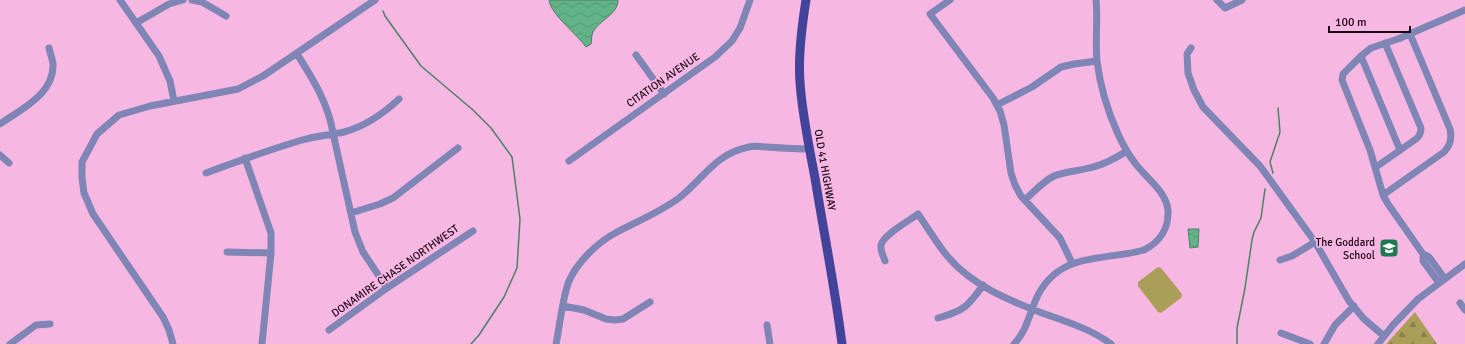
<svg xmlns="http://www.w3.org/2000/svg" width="1465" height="344" font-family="Signika,sans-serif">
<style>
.green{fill:#ab9e58}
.forest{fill:url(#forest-firs)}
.water{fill:url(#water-waves);stroke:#4d7f66}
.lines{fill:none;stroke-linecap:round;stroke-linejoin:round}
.stream{stroke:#4d7f66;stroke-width:1.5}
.minor{stroke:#7f85b5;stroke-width:7}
.major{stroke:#424399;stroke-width:9}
.labels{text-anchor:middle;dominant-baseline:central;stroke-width:3.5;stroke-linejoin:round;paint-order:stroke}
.street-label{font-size:11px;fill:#1c0616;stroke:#f7b7e3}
.poi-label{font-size:11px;fill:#1c0616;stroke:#f7b7e3;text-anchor:end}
</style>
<defs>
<pattern id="forest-firs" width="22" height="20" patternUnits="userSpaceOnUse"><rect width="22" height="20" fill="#ab9e58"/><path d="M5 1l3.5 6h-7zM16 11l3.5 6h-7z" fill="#8a7f48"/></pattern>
<pattern id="water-waves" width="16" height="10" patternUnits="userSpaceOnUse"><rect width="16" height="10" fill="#62b388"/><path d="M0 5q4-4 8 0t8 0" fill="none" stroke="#549875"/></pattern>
</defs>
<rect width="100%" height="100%" fill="#f7b7e3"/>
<path class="green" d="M1158,267L1161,268L1182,294L1181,298L1161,313L1158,312L1138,286V282Z"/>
<path class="forest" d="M1415,312L1437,344H1386Z"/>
<path class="water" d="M549,0H618C618,15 599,20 593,32C591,36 592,40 591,44L586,47C577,34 551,15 549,0Z
M1188,229H1199L1198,247L1190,248Z"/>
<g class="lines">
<path class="stream" d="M383,11L385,16L421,66L473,110L491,128L512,157L520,219L517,268L504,297L479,335L471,344
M1273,173L1270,162L1280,132L1278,108
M1237,344V328L1245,288L1252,240L1254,232L1261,218L1265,189"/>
<path class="minor" d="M120,0L159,56L170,81L174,101
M192,0L202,2L226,16
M950,0L930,14L993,98L1000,111L1004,125L1011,173L1015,185L1021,196L1060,238L1072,263
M1217,0L1225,8L1242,0
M136,23L169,4L183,0
M1191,48L1187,54L1188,73L1194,90L1203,107L1260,166L1315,242L1349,301L1364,319L1384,336
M297,54C313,79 328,103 333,133L355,232L363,252L387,288
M636,55L664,94
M1361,56L1400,150
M997,105L1032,87L1061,67L1074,64L1097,61
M0,124C21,109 55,94 53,63C52,58 50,53 49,48
M0,155L9,163
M245,158L271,233V253L262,344
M569,161L715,57L732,41L740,28L750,0
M1376,167L1416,139C1420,136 1421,133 1421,128L1385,43
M206,173C238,161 269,150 302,140C316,136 330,135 344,132C366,126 383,114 399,99
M1383,195L1444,152C1451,145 1452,138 1450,129L1410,34
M1025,200C1034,192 1042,182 1054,176C1066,171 1080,171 1093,167C1105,164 1116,158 1127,151
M351,213L380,204L393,198L458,148
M227,252L271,253
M1423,254V261L1439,283
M1280,260L1292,256L1315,242
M885,261C883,255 880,251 881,245C884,234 909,221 918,214C928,228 937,244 948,257C972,285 1008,300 1042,313C1065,321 1091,329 1111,344
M1445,279L1429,257L1423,254L1388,204L1383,195L1370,150L1342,80L1343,74L1361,56L1371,48L1398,39L1465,10
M1460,303L1465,310
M563,306L584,310L606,319L615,320L623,319L650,302
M938,318C963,311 968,307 983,285
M767,325L770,344
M329,330L387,288L473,231
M1281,333L1310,344
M10,344L36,325L50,324
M173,344L169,330L163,317L93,214L84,193L82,178V162L97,134L119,115L150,106L238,89L263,76L375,0
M556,344C560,325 562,299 569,281C578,261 598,242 617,232C638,221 660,212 679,198C703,179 716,153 749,147C754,145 761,147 767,147C781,148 795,149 810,149
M1014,344C1027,331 1030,311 1038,295C1061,251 1105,261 1144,250C1160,242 1169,228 1168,210C1166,191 1146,178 1135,163C1128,154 1123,145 1118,134C1108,112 1100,86 1097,61C1095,41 1098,20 1096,0
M1324,344L1335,325L1354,306
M1378,344L1393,325L1418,299L1465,264"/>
<path class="major" d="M806,0C802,25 798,57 800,82C802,114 809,146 815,178C824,234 835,288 842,344"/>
</g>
<defs>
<symbol id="school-square" viewBox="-11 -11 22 22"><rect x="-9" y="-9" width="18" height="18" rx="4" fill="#1c7a50" stroke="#f7b7e3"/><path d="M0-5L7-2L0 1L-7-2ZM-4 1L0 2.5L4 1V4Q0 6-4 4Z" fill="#fff"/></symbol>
</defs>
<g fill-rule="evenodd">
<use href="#school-square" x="1378" y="237" width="22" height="22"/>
</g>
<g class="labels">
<g class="street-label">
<text transform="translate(663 80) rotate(-35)">CITATION AVENUE</text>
<text transform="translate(825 170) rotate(80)">OLD 41 HIGHWAY</text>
<text transform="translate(395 271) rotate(-35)">DONAMIRE CHASE NORTHWEST</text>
</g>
<g class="poi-label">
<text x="1375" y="242">The Goddard<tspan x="1375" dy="13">School</tspan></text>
</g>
</g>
<path d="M1329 26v6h81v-6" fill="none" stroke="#1c0616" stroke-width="2"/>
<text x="1335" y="26" font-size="12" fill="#1c0616" stroke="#f7b7e3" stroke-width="3" paint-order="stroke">100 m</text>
</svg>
